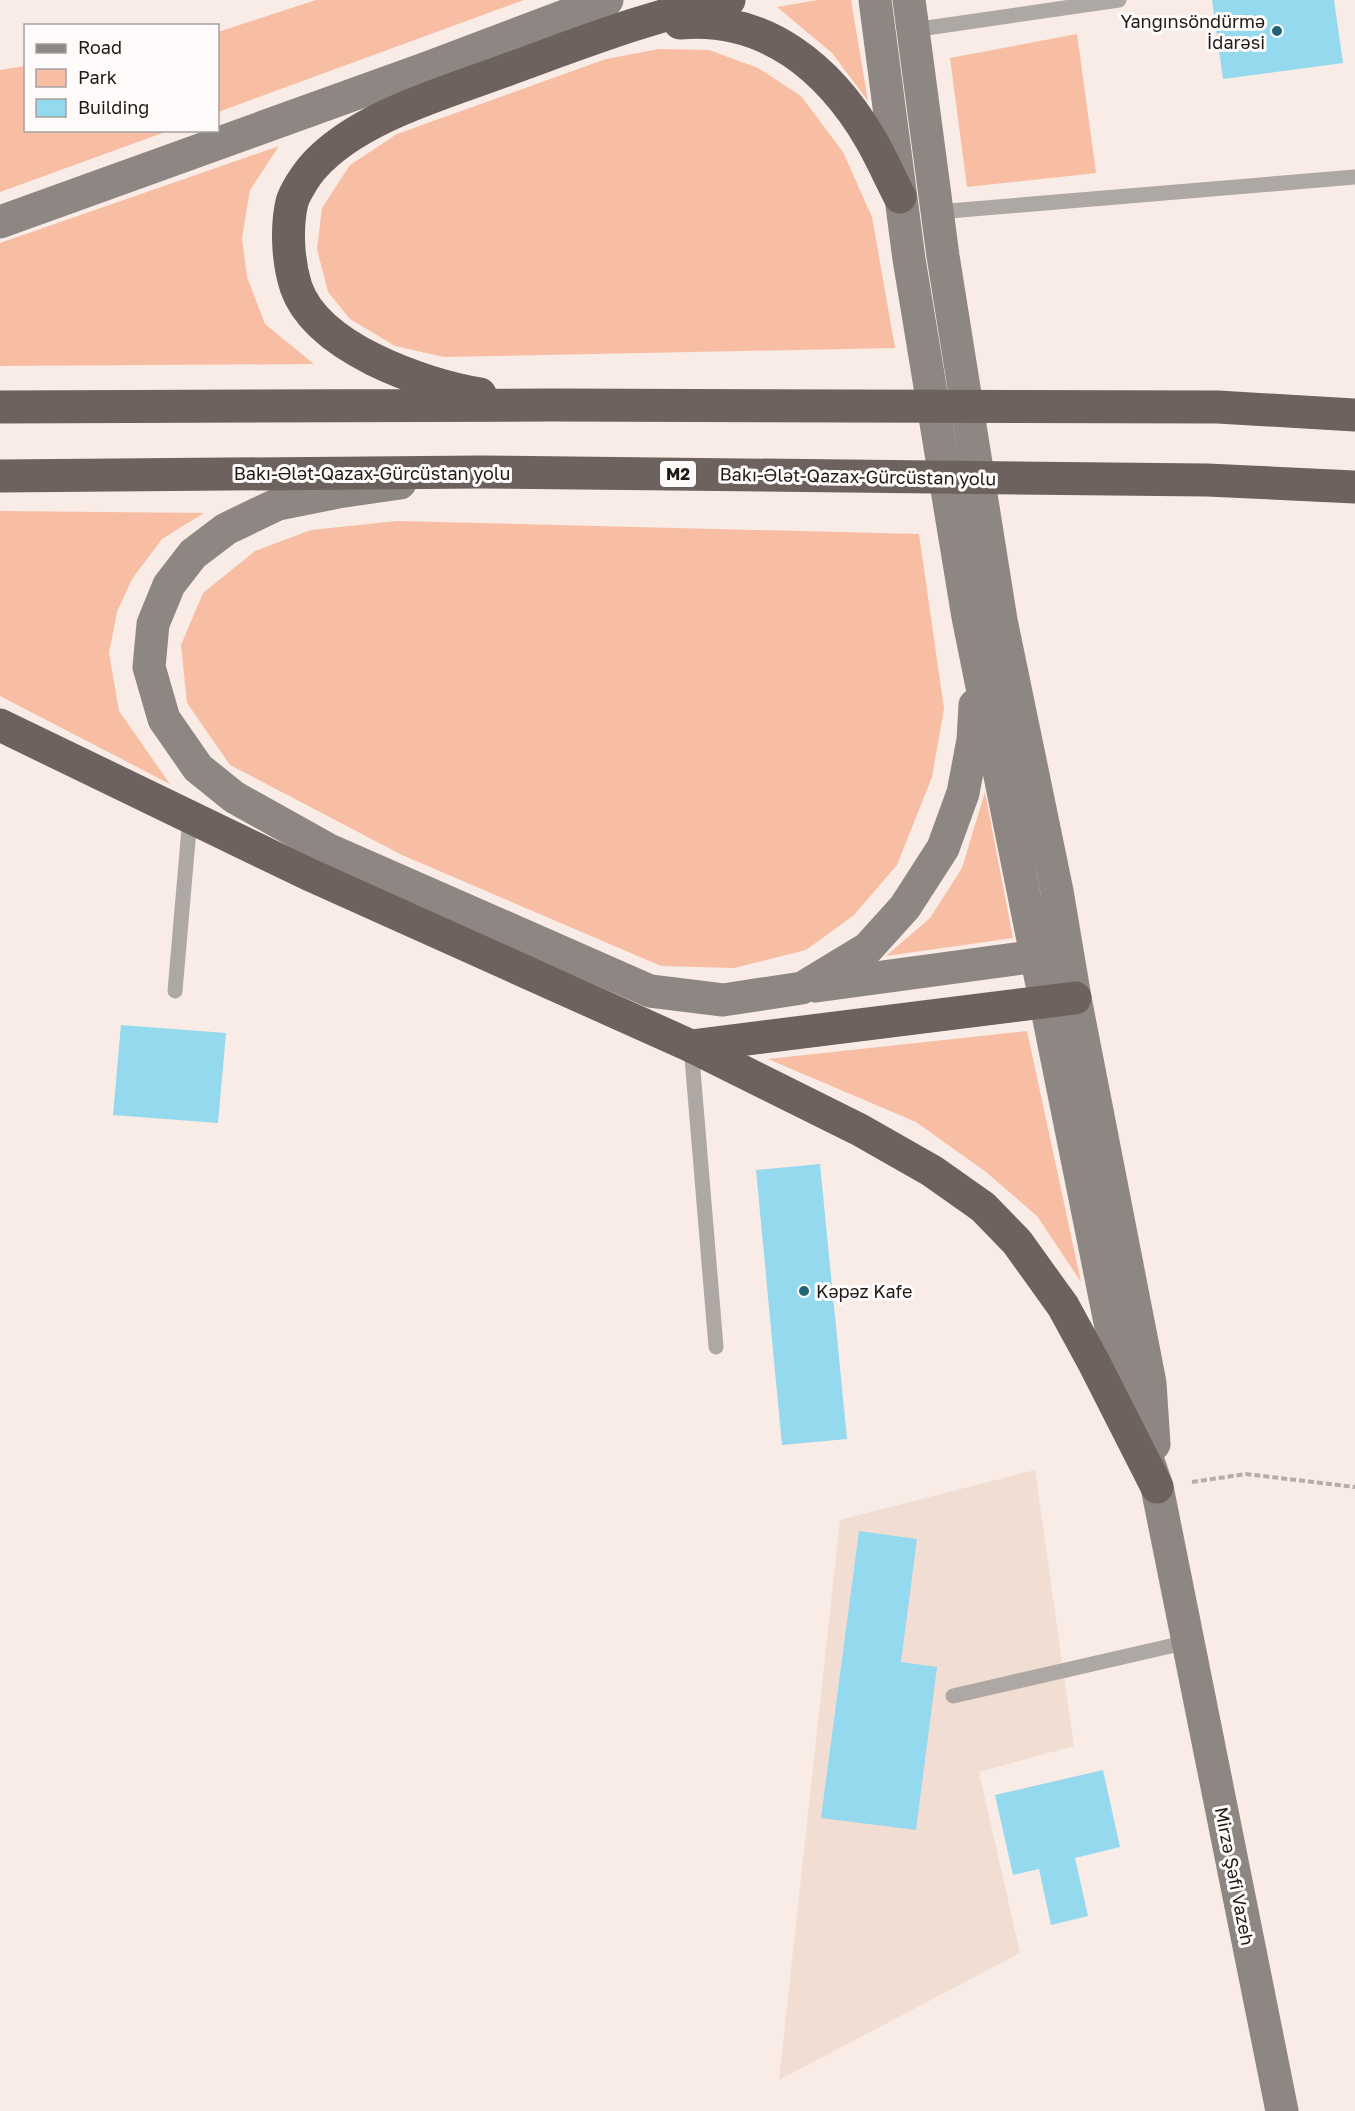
<svg xmlns="http://www.w3.org/2000/svg" width="1355" height="2111" font-family="'Golos Text',sans-serif">
<style>
.built{fill:#f2ddd3}
.green{fill:#f7bea4}
.building{fill:#94d9ee}
.lines{fill:none;stroke-linecap:round;stroke-linejoin:round}
.path{stroke:#b7aca7;stroke-width:4;stroke-dasharray:6 3;stroke-linecap:butt}
.service{stroke:#aea8a5;stroke-width:15}
.secondary{stroke:#8e8682;stroke-width:33}
.trunk{stroke:#6e625e;stroke-width:33}
.poi-dot{fill:#206476;stroke:#fefbfa;stroke-width:2}
.labels{text-anchor:middle;dominant-baseline:central;stroke-width:6;stroke-linejoin:round;paint-order:stroke}
.shield{fill:#fefbfa;stroke:#625e5c;stroke-width:1.5}
.shield-label{font-size:16px;font-weight:bold;fill:#1f1a18}
.poi-label{font-size:18px;fill:#1f1a18;stroke:#fefbfa;text-anchor:end}
.street-label{font-size:18px;fill:#1f1a18;stroke:#fefbfa}
</style>
<rect width="100%" height="100%" fill="#f9ebe5"/>
<path class="built" d="M1035,1470L1074,1746L979,1772L1020,1953L779,2080L840,1520Z"/>
<path class="green" d="M316,0H524L218,112V32Z
M818,0H851L868,101L832,53L777,7Z
M1077,34L1096,173L967,187L950,58Z
M659,49L709,50L758,68L801,96L843,152L872,217L895,348L444,357L395,346L350,319L328,292L317,249L322,208L350,165L397,134L606,59Z
M25,66L26,130L168,131L0,192V70Z
M279,146L250,190L242,238L247,277L265,324L314,364L0,366V243Z
M0,511L204,513L162,539L132,579L117,612L109,653L119,711L170,784L0,696Z
M397,521L919,534L944,709L932,777L897,865L854,915L806,950L734,968L661,966L402,855L230,765L187,703L181,645L203,593L255,551L311,530Z
M985,792L1013,938L886,956L930,918L962,868Z
M1027,1031L1081,1282L1037,1216L986,1172L916,1122L768,1059Z"/>
<path class="building" d="M1212,0H1334L1343,63L1223,79Z
M121,1025L226,1033L218,1123L113,1115Z
M820,1164L847,1439L782,1445L756,1170Z
M859,1531L917,1539L901,1662L937,1667L916,1830L821,1818Z
M1103,1770L1120,1847L1075,1858L1088,1916L1051,1925L1039,1869L1013,1875L995,1795Z"/>
<g class="lines">
<path class="path" d="M1192,1482L1246,1474L1355,1487"/>
<path class="service" d="M913,30L1119,0
M937,212L1355,177
M175,991L190,817
M691,1046L716,1347
M953,1696L1188,1642"/>
<path class="secondary" d="M875,0L909,259L968,617L1123,1387L1157,1487L1282,2111
M909,0L943,256L1001,620L1057,891L1075,998L1150,1383L1154,1444
M0,222L427,68L607,0
M400,483L338,492L278,504L226,529L193,554L169,585L153,624L149,667L164,719L198,768L234,797L327,849L650,991L723,1000L802,988L868,948L905,907L943,848L963,793L973,740L975,705
M816,986L1059,953"/>
<path class="trunk" d="M680,23C766,15 830,69 871,140C882,159 890,178 900,197
M480,394C421,384 317,348 296,287C288,262 286,228 292,202C295,192 306,175 313,167C358,116 446,93 509,69C581,43 654,14 729,0
M0,407L550,405L1218,407L1355,415
M0,476L480,472L1207,480L1355,487
M0,725L308,874L691,1046L860,1130L932,1171L983,1207L1017,1242L1063,1306L1093,1361L1157,1487
M691,1046L1075,998"/>
</g>
<g class="poi-dot">
<circle cx="1277" cy="31" r="6"/>
<circle cx="804" cy="1291" r="6"/>
</g>
<g class="labels">
<rect class="shield" x="660" y="461" width="36" height="26" rx="4.5"/>
<g class="shield-label">
<text x="678" y="474">M2</text>
</g>
<g class="poi-label">
<text x="1265" y="21">Yanğınsöndürmə<tspan x="1265" dy="21">İdarəsi</tspan></text>
<text x="816" y="1291" text-anchor="start">Kəpəz Kafe</text>
</g>
<g class="street-label">
<text x="372" y="473">Bakı-Ələt-Qazax-Gürcüstan yolu</text>
<text transform="translate(858 476) rotate(1)">Bakı-Ələt-Qazax-Gürcüstan yolu</text>
<text transform="translate(1235 1876) rotate(79)">Mirzə Şəfi Vazeh</text>
</g>
</g>
<rect x="24" y="24" width="195" height="108" fill="#fefbfa" stroke="#a5a1a0" stroke-width="1.5"/>
<rect x="36" y="44" width="30" height="9" fill="#8e8682" stroke="#a5a1a0" stroke-width="1.5"/>
<text x="78" y="54" font-size="18" fill="#1f1a18">Road</text>
<rect x="36" y="69" width="30" height="18" fill="#f7bea4" stroke="#a5a1a0" stroke-width="1.5"/>
<text x="78" y="84" font-size="18" fill="#1f1a18">Park</text>
<rect x="36" y="99" width="30" height="18" fill="#94d9ee" stroke="#a5a1a0" stroke-width="1.5"/>
<text x="78" y="114" font-size="18" fill="#1f1a18">Building</text>
</svg>
